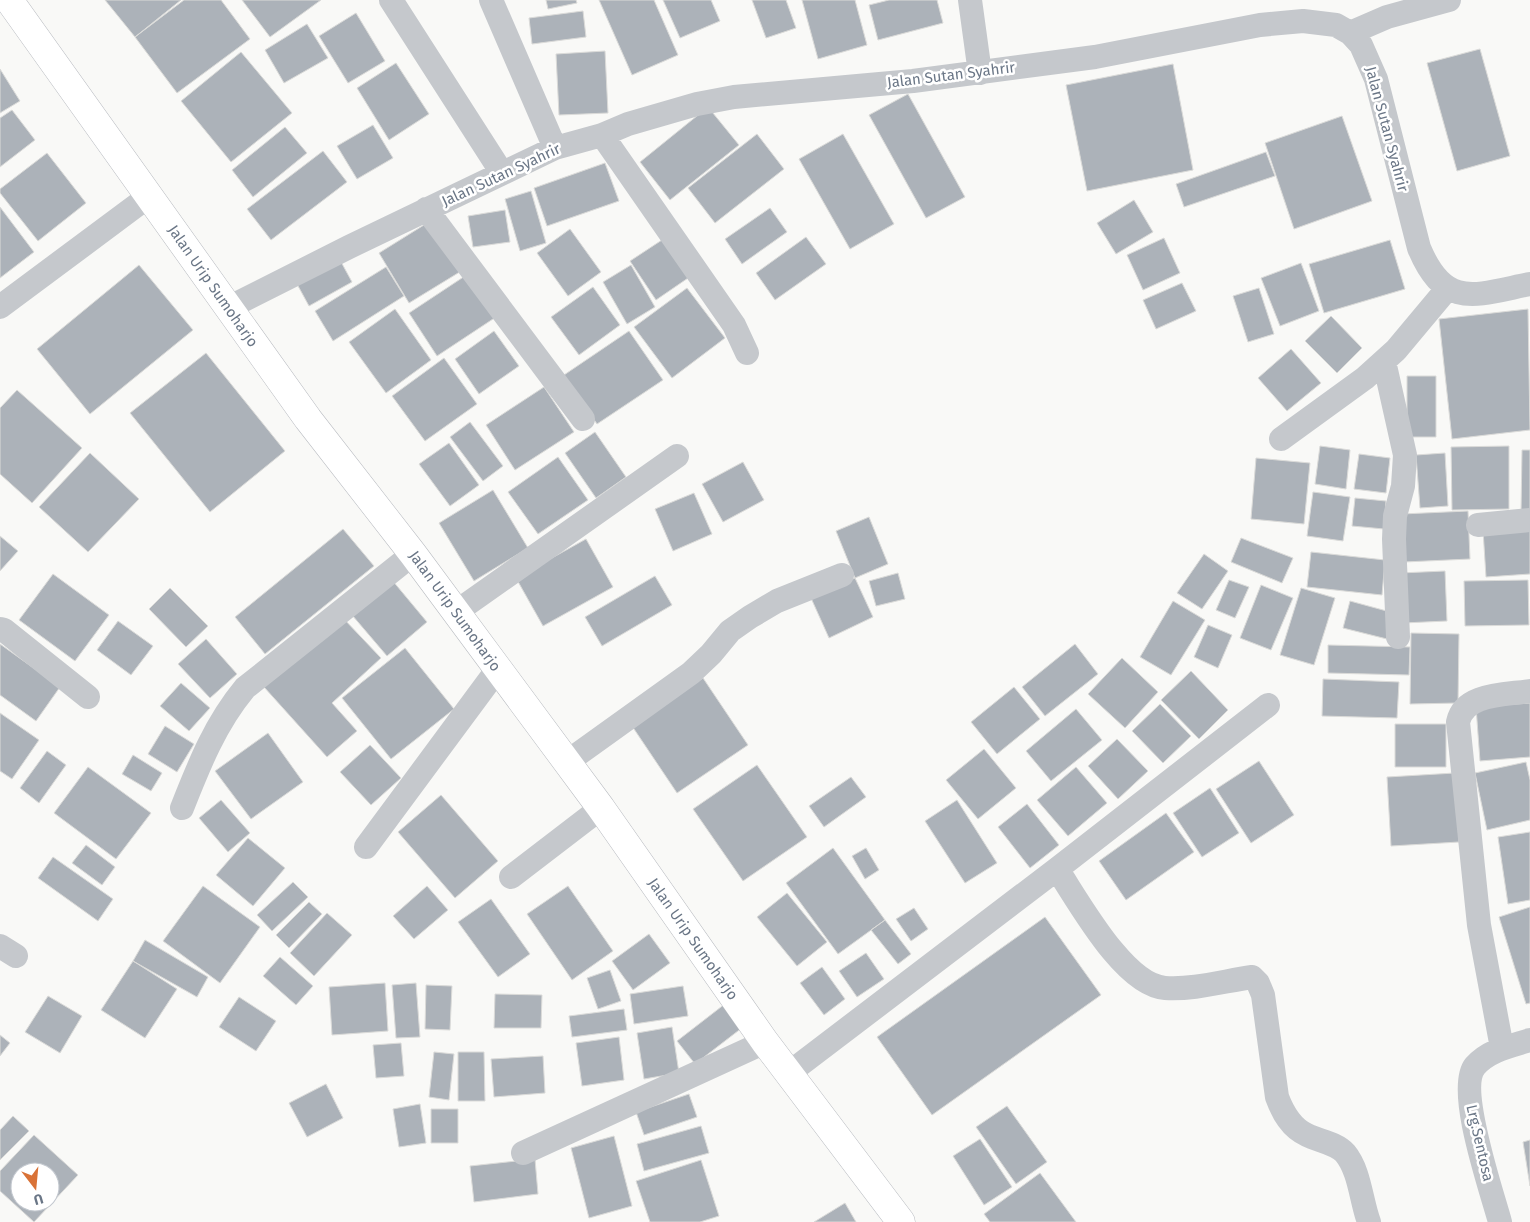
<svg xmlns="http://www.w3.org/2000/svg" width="1530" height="1222" font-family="'Fira Sans',sans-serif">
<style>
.building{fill:#acb2b9;stroke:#dbdbd9;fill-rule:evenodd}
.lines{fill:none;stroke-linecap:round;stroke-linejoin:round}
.secondary-casing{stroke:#b8bbc0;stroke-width:29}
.street{stroke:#c5c8cc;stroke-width:24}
.secondary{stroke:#fff;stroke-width:28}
.labels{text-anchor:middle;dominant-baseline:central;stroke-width:5;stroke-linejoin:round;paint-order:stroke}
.street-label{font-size:15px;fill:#6a7686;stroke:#fff}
</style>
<rect width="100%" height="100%" fill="#f9f9f7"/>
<path class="building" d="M105,0H181L135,37Z
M184,0H221L250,39L177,93L135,37Z
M242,0H321L270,37Z
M546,0H576L577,3L548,9Z
M599,0H654L678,55L632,75Z
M663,0H711L720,21L680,38Z
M752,0H786L796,28L766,38Z
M802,0H855L867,45L818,59Z
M889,0H937L943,23L878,40L869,5Z
M583,11L586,37L532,44L529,18Z
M356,13L385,61L348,83L319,36Z
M307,24L328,58L284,83L265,50Z
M1480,49L1510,156L1457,171L1427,63Z
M605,51L608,113L559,115L556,54Z
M241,52L292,113L231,162L181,101Z
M396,63L429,114L389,140L357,88Z
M1173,64L1193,170L1087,191L1066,85Z
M0,69L20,101L0,113Z
M908,94L965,197L926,218L869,115Z
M708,107L739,145L670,200L640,162Z
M12,110L35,140L0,167V118Z
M1342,116L1372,201L1294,229L1265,143Z
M373,125L393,158L357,179L337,146Z
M285,127L307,153L253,197L232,170Z
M757,134L784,169L715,223L688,188Z
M843,134L894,224L850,249L799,159Z
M323,151L347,182L271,240L247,209Z
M1266,152L1275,176L1184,207L1176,184Z
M47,153L86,203L38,241L0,193V189Z
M605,163L619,201L547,226L534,188Z
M531,191L546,243L520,251L505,199Z
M1134,200L1153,232L1116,254L1097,223Z
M0,207L34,252L0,278Z
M770,208L787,232L742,264L725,239Z
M505,210L510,242L473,247L468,216Z
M432,220L463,270L409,303L379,253Z
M570,229L601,272L568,296L537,253Z
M806,237L826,264L775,300L756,273Z
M665,238L691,276L656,300L630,261Z
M1164,238L1180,273L1143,290L1127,255Z
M1390,240L1405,289L1324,313L1309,264Z
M340,260L352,282L309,306L297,284Z
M1301,263L1319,311L1280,326L1261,278Z
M139,265L193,330L90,414L37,349Z
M631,265L655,307L627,324L603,282Z
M386,267L404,296L333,341L315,311Z
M468,274L496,317L437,356L409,313Z
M1182,283L1196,311L1156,329L1143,300Z
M593,287L620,325L579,355L551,317Z
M687,288L725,338L672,378L634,327Z
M1259,288L1274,334L1248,342L1233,296Z
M395,309L431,360L386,393L349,342Z
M1528,309L1530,430L1452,439L1439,319Z
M1331,316L1362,348L1337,373L1305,341Z
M494,331L519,366L479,394L455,359Z
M629,331L663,380L597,424L564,375Z
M1291,349L1321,383L1287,411L1258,378Z
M206,353L285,451L210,512L130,413Z
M444,358L477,404L425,441L392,396Z
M1407,376H1436V437H1407Z
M544,387L574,432L515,470L486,425Z
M17,390L82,448L32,503L0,474V408Z
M470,422L503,466L483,481L450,437Z
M595,432L626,477L596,498L565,453Z
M449,443L479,485L450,506L419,464Z
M1320,446L1350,450L1346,489L1315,484Z
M1509,446V509L1452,510L1451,447Z
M1522,450H1530V512H1521Z
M90,453L139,499L88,552L39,507Z
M1445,453L1448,506L1420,508L1416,455Z
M1359,454L1390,458L1386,493L1354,489Z
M558,457L588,500L538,534L508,492Z
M1256,458L1310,463L1304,524L1251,519Z
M743,462L764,500L723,522L702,484Z
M493,490L528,548L474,581L439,523Z
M1313,492L1350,497L1343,541L1307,536Z
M694,493L712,534L673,551L655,509Z
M1355,498L1386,501L1384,529L1352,526Z
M1468,511L1470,559L1404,562L1402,514Z
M869,517L888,564L855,578L836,531Z
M1530,527V574L1486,577L1483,530Z
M343,529L374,566L265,654L235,617Z
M0,536L18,551L0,571Z
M1241,538L1293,558L1282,583L1231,562Z
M586,539L613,587L543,626L516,578Z
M1311,552L1385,560L1382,595L1307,587Z
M1204,554L1228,571L1202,609L1177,593Z
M1445,571L1447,621L1403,623L1400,573Z
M898,573L905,599L876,606L869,581Z
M53,574L109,615L75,661L19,620Z
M655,576L672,605L602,646L585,617Z
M855,578L873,617L829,638L811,598Z
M392,580L427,622L387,656L352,615Z
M1229,580L1249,587L1235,618L1216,610Z
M1528,580L1529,625L1465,626L1464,581Z
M1261,585L1293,598L1271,650L1240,638Z
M170,588L208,626L186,647L149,609Z
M1301,588L1335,598L1314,665L1280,655Z
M1173,601L1205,620L1171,675L1140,657Z
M1350,601L1394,613L1387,639L1343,628Z
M343,618L381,658L332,703L357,731L327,757L264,687Z
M118,621L153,646L131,675L97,650Z
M1208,625L1232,635L1218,668L1194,657Z
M1411,633L1459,634L1458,703L1410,704Z
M206,639L237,674L210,698L178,664Z
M0,644L60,687L36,721L0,695Z
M1075,644L1098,674L1045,716L1022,687Z
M1328,645L1410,647L1409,675L1328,673Z
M405,648L454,709L391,759L342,698Z
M1122,658L1158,692L1125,728L1088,694Z
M1191,671L1228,710L1199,739L1161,700Z
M703,678L748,745L677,793L632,726Z
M1323,679L1399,682L1397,718L1322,716Z
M181,683L210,708L189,731L160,706Z
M1014,687L1040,719L997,754L971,722Z
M1530,703V757L1480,761L1476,707Z
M1160,704L1191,736L1163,763L1132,731Z
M1076,709L1102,740L1051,781L1026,751Z
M0,713L39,740L12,779L0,771Z
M1395,724H1446V767H1395Z
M165,726L194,744L177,772L148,754Z
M268,733L303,782L251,819L215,771Z
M1117,739L1148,771L1118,799L1088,766Z
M370,745L401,778L371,805L340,772Z
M984,749L1016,788L978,819L946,780Z
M47,751L66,765L39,803L20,788Z
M133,755L162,773L151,791L122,774Z
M1259,761L1294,815L1251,843L1216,789Z
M1526,762L1530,780V820L1487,830L1475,773Z
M757,765L807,837L743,881L693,809Z
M88,767L151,813L116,859L54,813Z
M1076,767L1107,803L1068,836L1037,800Z
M1455,773L1459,842L1391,846L1387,777Z
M851,777L866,797L824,827L809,806Z
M1210,788L1239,833L1202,857L1173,813Z
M441,795L498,861L455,898L398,832Z
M221,800L250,833L228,852L199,818Z
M957,800L997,863L965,883L925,821Z
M1027,804L1059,845L1030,868L998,827Z
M1166,813L1194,852L1126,900L1099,861Z
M1530,832V900L1508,904L1498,837Z
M248,838L285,868L253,906L216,875Z
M86,845L115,867L102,885L72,863Z
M833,848L885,920L838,954L786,883Z
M866,848L879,870L865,879L852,856Z
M53,857L113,899L98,921L38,878Z
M293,882L308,897L272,931L257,915Z
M203,886L260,927L220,983L163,941Z
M427,886L448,910L414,939L393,916Z
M568,886L613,951L572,980L527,914Z
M787,893L827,942L797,966L757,917Z
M491,899L530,954L498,977L458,922Z
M309,902L322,914L289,948L276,935Z
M1530,907V1003L1526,1004L1499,917Z
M914,908L928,929L911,941L896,919Z
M327,913L352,935L314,976L290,953Z
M1045,917L1101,995L932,1115L877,1037Z
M885,920L911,954L898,964L871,930Z
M649,934L670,963L633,990L612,961Z
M145,940L208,977L197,997L133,961Z
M866,953L884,979L857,997L839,971Z
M280,957L313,986L296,1005L263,976Z
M133,961L177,989L145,1038L101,1010Z
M822,967L845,999L824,1015L800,983Z
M610,970L621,1001L598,1009L587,978Z
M385,983L388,1031L332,1035L329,987Z
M416,983L420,1037L396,1038L392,985Z
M426,985L452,986L450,1030L425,1029Z
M683,986L688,1016L634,1024L630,994Z
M495,994L542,995L541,1028H494Z
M48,996L82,1016L60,1053L25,1032Z
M239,997L276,1021L256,1051L219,1027Z
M730,1000L747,1024L695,1064L677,1041Z
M624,1009L627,1030L572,1037L569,1016Z
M672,1027L679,1073L644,1079L637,1033Z
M0,1035L10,1043L0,1056Z
M619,1037L624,1080L582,1086L576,1043Z
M401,1043L404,1076L376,1078L373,1045Z
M434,1052L454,1054L449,1100L429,1097Z
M458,1052H484L485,1101H458Z
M543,1056L545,1093L494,1097L491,1059Z
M326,1084L343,1118L307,1137L289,1103Z
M689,1094L697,1117L644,1135L636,1112Z
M420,1104L426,1143L399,1147L393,1109Z
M1007,1106L1047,1162L1016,1184L976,1127Z
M431,1109H458V1143H431Z
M13,1116L29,1131L0,1160V1130Z
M701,1126L709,1153L644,1171L637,1144Z
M34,1135L78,1175L34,1222L0,1191V1171ZM20,1172H50V1202H20Z
M614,1136L632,1206L589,1218L571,1148Z
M980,1139L1012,1187L984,1205L953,1156Z
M1530,1140V1186L1523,1142Z
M535,1159L538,1194L474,1202L470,1166Z
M701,1160L719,1216L700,1222H650L636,1181Z
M1040,1173L1076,1222H990L984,1214Z
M845,1203L856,1222H814Z"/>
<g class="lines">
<defs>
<path id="secondary" d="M9,0L308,419L413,554L601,808L765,1042L901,1222"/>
</defs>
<use href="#secondary" class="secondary-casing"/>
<path class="street" d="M391,0L502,173
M491,0L555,148
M970,0L980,73
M1350,33L1387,17L1449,0
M602,135L734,325L747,353
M426,209L583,419
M0,307L149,196
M228,308L349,247L555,148L602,135L628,124L697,104L734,97L913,81L1095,57L1260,25L1303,21L1336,25L1350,33L1361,45L1376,79L1419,248C1445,310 1475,295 1530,284
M1384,361L1405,455L1403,486L1395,516L1394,539L1398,637
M1281,439L1365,378L1396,350L1447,289
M1478,525L1530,520
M456,612L677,456
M0,629L4,630L88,697
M567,762L691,673L711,654L730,631L750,617L777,601L842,575
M182,808C199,765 215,724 245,688L413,554
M366,847L497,670
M1057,869C1079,902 1124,985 1165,988C1193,990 1224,981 1252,977L1258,983L1263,995L1277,1097C1283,1113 1291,1128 1307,1135C1319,1141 1336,1143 1345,1153C1360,1171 1361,1201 1369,1222
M511,877L601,808
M0,946L16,956
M1502,1048L1479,925L1458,722C1464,693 1505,695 1530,691
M789,1073L1057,869L1268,705
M523,1153L765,1042
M1500,1222C1492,1192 1456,1089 1475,1066C1489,1050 1511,1046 1530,1040"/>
<use href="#secondary" class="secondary"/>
</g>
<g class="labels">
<g class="street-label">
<text transform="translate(951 75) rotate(-7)">Jalan Sutan Syahrir</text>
<text transform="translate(1387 129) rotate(75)">Jalan Sutan Syahrir</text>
<text transform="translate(501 175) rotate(-25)">Jalan Sutan Syahrir</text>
<text transform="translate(213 286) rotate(55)">Jalan Urip Sumoharjo</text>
<text transform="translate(455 611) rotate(54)">Jalan Urip Sumoharjo</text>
<text transform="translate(693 939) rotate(55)">Jalan Urip Sumoharjo</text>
<text transform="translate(1480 1143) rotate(77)">Lrg.Sentosa</text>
</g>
</g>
<g transform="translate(35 1187) rotate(164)"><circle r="24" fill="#ffffff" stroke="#c3c8cf"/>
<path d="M0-4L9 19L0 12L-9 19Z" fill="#d97237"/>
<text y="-8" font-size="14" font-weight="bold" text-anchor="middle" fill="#6a7686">U</text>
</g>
</svg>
